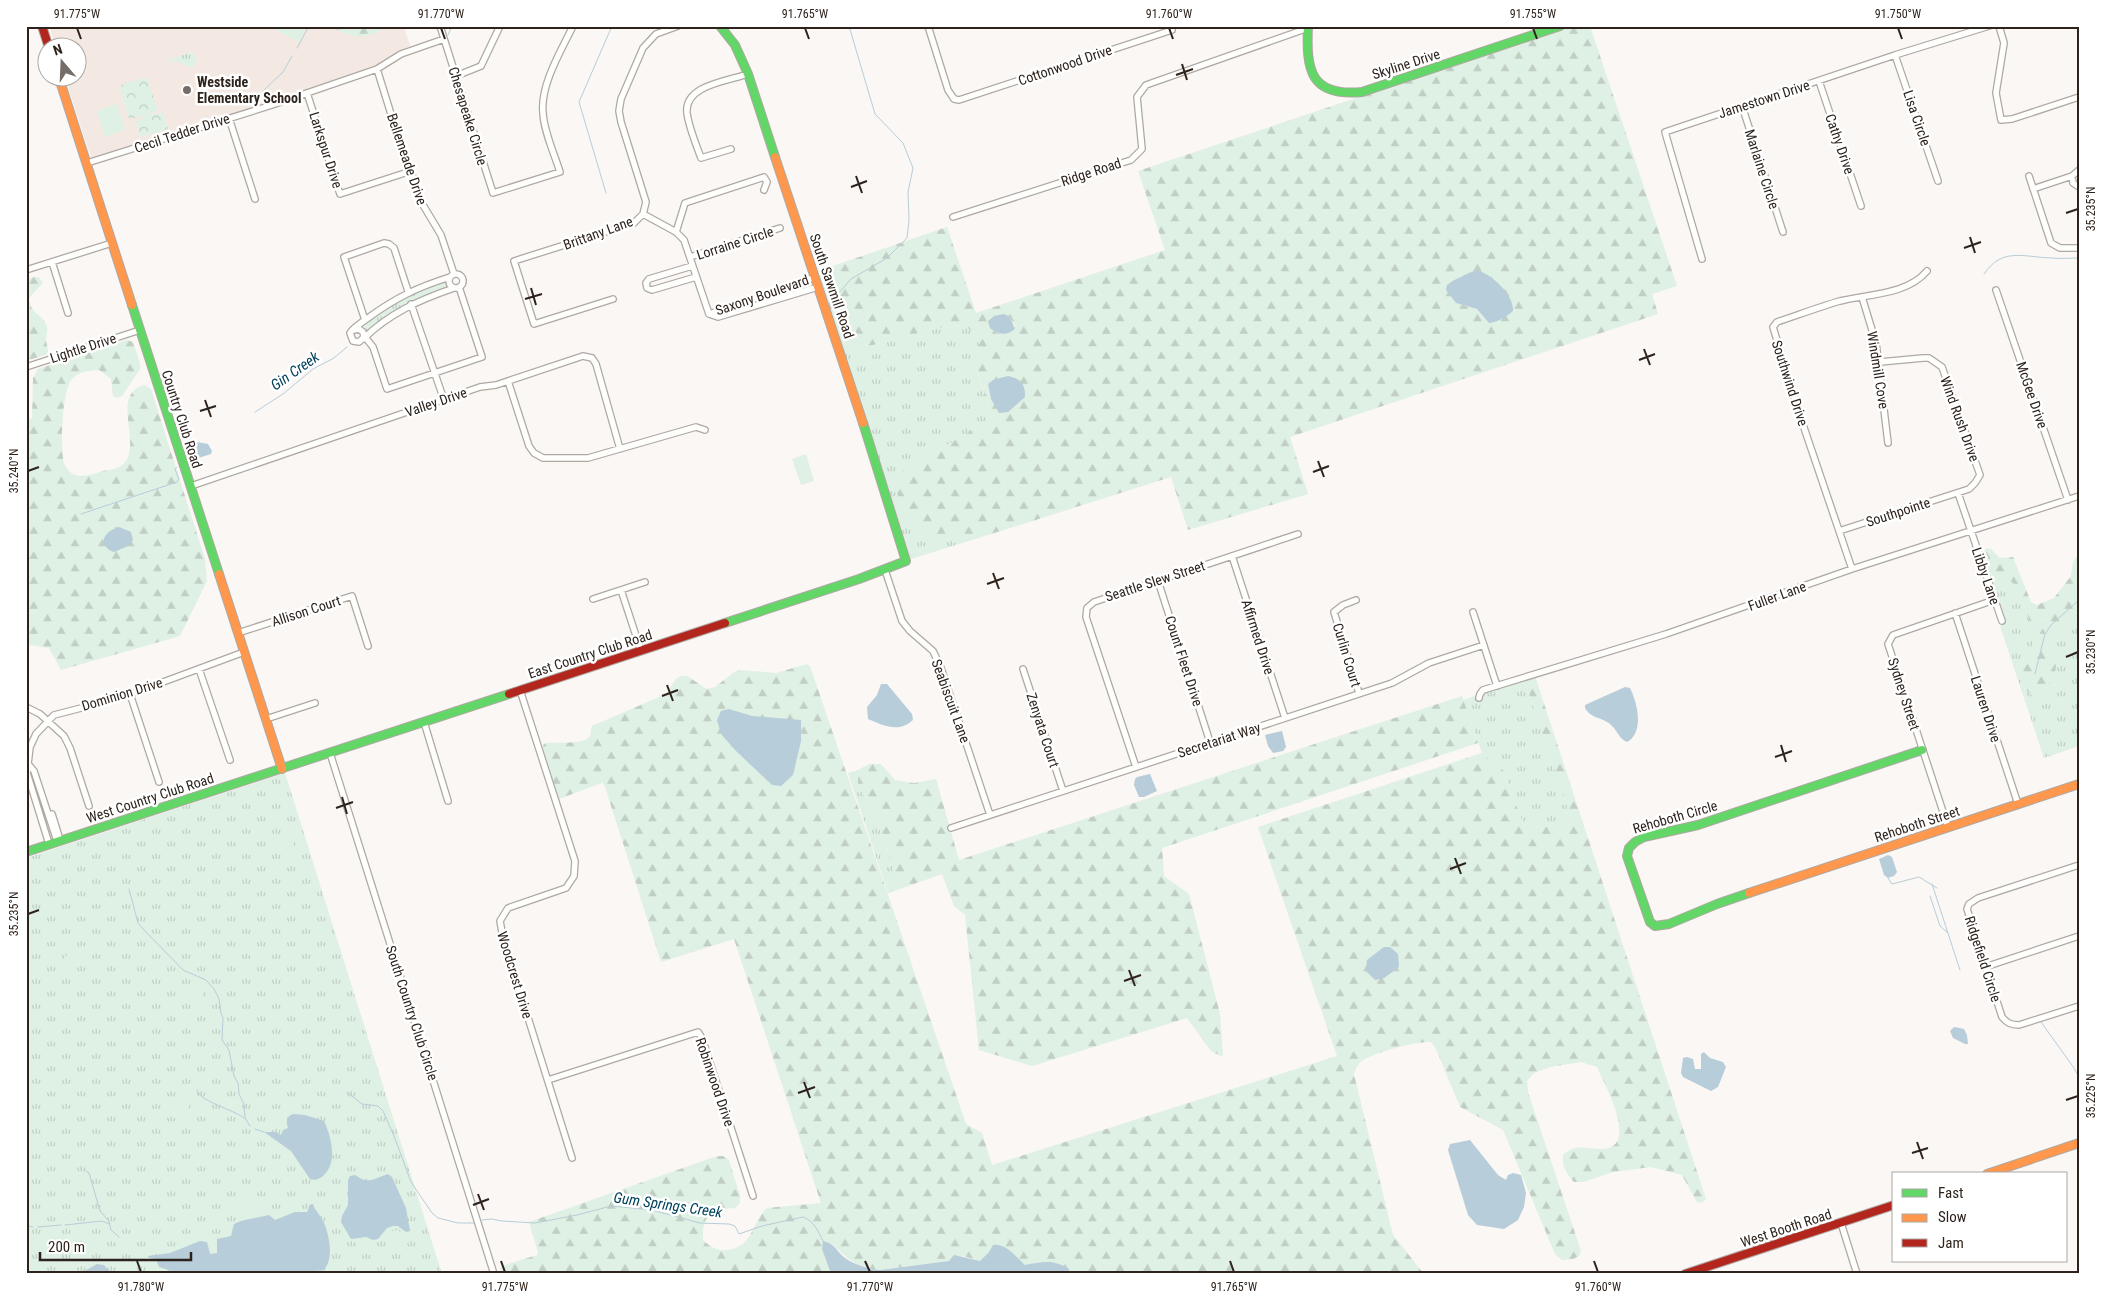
<svg xmlns="http://www.w3.org/2000/svg" width="2105" height="1300" font-family="'Roboto Condensed',sans-serif">
<style>
.built{fill:#f3e9e2}
.grass{fill:url(#grass-tufts)}
.forest{fill:url(#forest-firs);fill-rule:evenodd}
.park{fill:url(#park-crowns)}
.garden{fill:#dff0e4}
.water{fill:#b7cdd9}
.lines{fill:none;stroke-linecap:round;stroke-linejoin:round}
.stream{stroke:#b7cdd9;stroke-width:1}
.street-casing{stroke:#afa8a3;stroke-width:8}
.fast-casing{stroke:#afa8a3;stroke-width:10}
.slow-casing{stroke:#afa8a3;stroke-width:10}
.jam-casing{stroke:#afa8a3;stroke-width:10}
.street{stroke:#fefefd;stroke-width:5.5}
.fast{stroke:#63d668;stroke-width:8}
.slow{stroke:#ff974d;stroke-width:8}
.jam{stroke:#b3261e;stroke-width:8}
.ticks{fill:none;stroke:#2e231c;stroke-width:2}
.poi-dot{fill:#756d68;stroke:#fff;stroke-width:2}
.labels{text-anchor:middle;dominant-baseline:central;stroke-width:5;stroke-linejoin:round;paint-order:stroke}
.street-label{font-size:14px;fill:#2e231c;stroke:#fff}
.poi-label{font-size:14px;font-weight:bold;fill:#2e231c;stroke:#fff;text-anchor:start}
.water-label{font-size:15px;font-style:italic;fill:#00415c;stroke:#fff}
.neatline{fill:none;stroke:#2e231c;stroke-width:2}
.ticks-label{font-size:12px;text-anchor:middle;fill:#2e231c}
</style>
<defs>
<pattern id="grass-tufts" width="24" height="20" patternUnits="userSpaceOnUse" patternTransform="scale(1.25)"><rect width="24" height="20" fill="#dff0e4"/><path d="M3 7l-1-3M5 7V3M7 7l1-3M15 17l-1-3M17 17v-4M19 17l1-3" fill="none" stroke="#c0cec3"/></pattern>
<pattern id="forest-firs" width="22" height="20" patternUnits="userSpaceOnUse" patternTransform="scale(1.25)"><rect width="22" height="20" fill="#dff0e4"/><path d="M5 1l3.5 6h-7zM16 11l3.5 6h-7z" fill="#c0cec3"/></pattern>
<pattern id="park-crowns" width="20" height="18" patternUnits="userSpaceOnUse" patternTransform="scale(1.25)"><rect width="20" height="18" fill="#dff0e4"/><path d="M2 6a3 3 0 1 1 6 0M12 15a3 3 0 1 1 6 0" fill="none" stroke="#c0cec3"/></pattern>
</defs>
<rect width="100%" height="100%" fill="#faf7f4"/>
<path class="built" d="M49,26H404L410,46L399,51L377,66L365,70L268,103L91,158L65,78H78V48L56,47Z"/>
<path class="grass" d="M192,52L197,59L193,67H190L173,60L169,62L165,61Z
M444,281L447,283L446,288C416,298 393,312 368,330H364L365,324L411,293Z
M835,324L853,347L873,345L938,328L965,326L977,335L980,350L977,371L990,410L986,422L901,472L936,537L952,539L988,535L911,559Z
M2010,581L2017,586L2030,622L2043,619L2047,622L2030,651L2020,663L2049,691V683L2055,674L2048,649L2059,625L2079,611V746L2044,758L2000,626L2005,623L1993,588Z
M1524,679L1573,824L1525,829L1504,771L1482,753L1463,700Z
M858,770V787L872,806L900,889L888,893L848,773Z
M285,773L442,1274H26V858Z"/>
<path class="forest" d="M332,26H386C372,41 346,38 332,26Z
M1571,26H1590L1677,286L1652,294L1658,314L1290,437L1308,494L1188,530L1171,477L988,535L952,539L936,537L919,531L904,514L898,497L895,481L901,472L986,422L990,410L977,370L980,350L977,335L965,326L938,328L873,345L853,347L835,324L818,277L824,269L947,227L976,313L1165,250L1138,171ZM1462,275L1509,314L1493,323H1489L1477,309L1456,303L1447,285ZM992,317H1010L1015,326C1000,337 997,337 988,321ZM988,384L1025,397L1008,411L991,399Z
M34,277H39L43,283L29,298C30,315 43,313 47,327C48,332 46,335 46,339C46,345 49,349 48,354L26,361V280Z
M127,340L133,342L140,363V369L122,396L117,398L113,396L111,379L99,370C89,371 78,371 71,380C62,393 60,447 64,463C66,470 73,476 81,476C88,476 96,473 103,471C109,470 117,469 121,466C146,448 108,396 144,385L151,389L205,559L207,581L180,636L61,670L49,648L30,645L26,638V421L32,418L33,378L38,369Z
M1987,548L1991,549L2000,558L2013,557L2031,602L2037,605L2054,598L2071,576L2073,562L2079,553V611L2059,625L2048,649L2057,655L2055,674L2049,683V691L2045,699H2036L2027,691L2020,663L2030,651L2047,621L2043,619L2030,622L2017,586L2010,581L1993,588L1982,553Z
M807,664L810,666L966,1124L982,1133L992,1165L1337,1056L1258,827L1482,753L1504,771L1525,829L1573,824L1524,679L1535,676L1706,1199L1702,1203L1697,1202L1682,1175L1651,1167L1613,1172L1583,1182H1574C1566,1173 1562,1166 1563,1155C1576,1143 1587,1149 1603,1149C1640,1147 1604,1083 1597,1067L1581,1062L1550,1067L1534,1073L1527,1081L1528,1092L1581,1251L1579,1256L1573,1259L1562,1260L1555,1254L1503,1130L1460,1107L1436,1049L1431,1042C1417,1041 1377,1052 1365,1059C1358,1062 1356,1068 1354,1074L1393,1235L1424,1274H1070L1069,1269L1046,1262L1025,1265L1014,1255L993,1245L989,1252L980,1261L963,1256L949,1261L880,1270C859,1268 847,1260 833,1244L822,1249L831,1274H501L500,1270L502,1266L537,1255L538,1252L529,1222L717,1156H723L729,1160L740,1196V1203L735,1208C712,1209 702,1214 703,1240C710,1247 717,1251 728,1250C754,1247 751,1222 767,1208L821,1203L734,939L661,962L605,787L603,783L599,784L559,799L543,748V745L546,743C556,742 583,745 589,737C592,733 590,730 592,726L666,694L676,679L681,676H687L707,689L715,687L733,673L740,670L776,673Z
M1462,696L1478,743L1162,848L1164,876L1189,894L1220,1014L1223,1057L1211,1051L1187,1018L1032,1066L979,1050L965,915L954,906L942,874L900,889L872,806L858,787V770L869,764H881L895,780L914,783L936,779L959,860Z"/>
<path class="park" d="M144,78L147,79L158,109L152,113V115L163,112L168,129L141,137L136,121L144,118V116L129,119L120,89L121,85Z"/>
<path class="garden" d="M268,26H297L305,30L299,42Z
M117,104L125,130L105,137L97,111Z
M806,454L814,481L801,485L792,459Z
M284,838H289L297,850L293,857L289,859L286,857L282,844Z
M47,928L49,932C48,939 42,944 36,947L31,943V940Z
M256,946L263,949L264,952L257,965L248,953Z
M69,954H73L74,973L70,977L63,974C61,965 61,959 69,954Z
M193,981H199L205,988L201,998H196L190,990L189,985Z
M184,1103L189,1104V1110L178,1119L171,1117V1110Z
M248,1189L253,1192V1208L246,1211L241,1207V1196L244,1191Z
M398,1230L409,1239L408,1243L399,1248L393,1244L388,1237L391,1231Z
M352,1251L357,1254L356,1260L347,1268L341,1269L338,1264L347,1253Z"/>
<path class="water" d="M1477,270C1491,274 1514,294 1513,311C1507,316 1497,323 1489,323L1477,309L1456,303L1446,290L1447,285C1456,278 1466,274 1477,270Z
M1004,314L1010,317L1015,329C1007,336 998,335 990,328L988,321L994,316Z
M1008,376C1019,378 1026,384 1025,397L1008,412L999,413L991,399L988,384L993,380Z
M187,440L208,444L212,451L211,454L192,460L185,446Z
M119,527L131,532L133,540L128,546L114,552C96,545 104,531 119,527Z
M881,684H887L912,714L913,720C898,733 885,726 868,719L867,707L877,695Z
M1625,687L1630,688C1637,702 1645,732 1627,742C1619,739 1617,730 1611,725C1603,717 1591,719 1585,708V705Z
M729,709L752,716L801,720V741L793,775L781,786L772,785L735,750L721,734L717,720L721,711Z
M1282,731L1286,747L1283,751L1273,753L1268,746L1265,735Z
M1150,774L1157,791L1144,797H1139L1134,785L1135,779L1137,777Z
M1888,855L1892,857L1897,872L1894,876L1888,878L1884,875L1879,859Z
M1384,947H1390L1398,954L1399,967L1384,978L1375,980L1366,971L1367,960Z
M1954,1027L1964,1029L1967,1035L1968,1044H1965L1953,1038L1950,1031Z
M1704,1052L1710,1058L1723,1062L1726,1067L1718,1087L1711,1091L1683,1077L1681,1073L1683,1058L1687,1057L1693,1059L1695,1069H1701V1054Z
M293,1114L305,1115L324,1121C331,1136 338,1162 324,1175C320,1179 315,1181 310,1179L291,1151L264,1132H276L281,1135L283,1130L288,1128C286,1121 286,1117 293,1114Z
M1470,1140L1498,1175L1506,1180L1508,1175L1513,1173L1521,1175L1526,1193L1524,1207L1518,1220L1504,1229L1477,1225L1468,1215L1448,1150L1450,1144Z
M388,1174L392,1177L406,1208L410,1231L406,1232L398,1226H393L387,1228L378,1239L373,1240L366,1237L351,1239L341,1222L342,1216L348,1205V1180L350,1176L355,1175C369,1185 373,1179 388,1174Z
M311,1204H313C315,1211 320,1214 323,1221C329,1233 335,1260 323,1270L285,1274H182L159,1267L156,1259L149,1258L148,1256L170,1253L200,1241L207,1242L210,1254L217,1253V1239L231,1236L234,1224C243,1219 258,1218 269,1215L275,1220L295,1212H307Z
M823,1241C837,1245 835,1250 845,1258C855,1265 869,1269 880,1270L949,1261L954,1255L980,1261L989,1252L993,1245C1006,1243 1016,1257 1025,1265C1043,1262 1052,1259 1069,1269L1070,1274H831L822,1249Z
M97,1264L104,1265L112,1274H79Z"/>
<g class="lines">
<path class="stream" d="M448,35L452,26
M297,48L309,26
M263,91L283,72L292,56
M248,100L257,95
M606,193L579,102L612,26
M1984,274C2002,247 2023,257 2051,258C2060,259 2070,258 2079,258
M828,305L851,279L887,258L907,238L909,220L908,192L913,168L903,143L875,114L849,26
M255,412L283,394L313,369L334,358L347,347
M187,464L192,460
M81,514L177,482L179,479L175,469L177,467
M2035,674L2045,634L2051,625L2079,600
M1888,878L1892,884L1919,877L1937,888
M1932,884L1960,970
M129,889L138,923L145,931L183,970L206,980L214,989L219,999L221,1013L223,1018L222,1040L229,1050L234,1076L238,1083L239,1094L244,1104L245,1118L250,1126
M1930,896L1940,926L1947,932
M2041,1022L2074,1068L2079,1077
M197,1090C200,1102 233,1109 244,1118
M347,1092L362,1104L378,1106L383,1111L394,1136L411,1182L432,1213L438,1218L458,1223H474
M255,1129L264,1132
M86,1171L89,1173L100,1211L109,1221L111,1230L119,1237
M482,1220L492,1219L502,1221L535,1223L577,1215L611,1206L652,1210L700,1223L729,1224L735,1226L739,1234L762,1226L803,1217C814,1221 818,1231 823,1241
M65,1225L102,1221L109,1224
M26,1226L33,1227
M38,1227L61,1225"/>
<defs>
<path id="street" d="M440,26L493,193L560,172C554,153 544,132 543,113C540,85 561,51 573,26
M928,26L948,90L954,99L959,100L1172,30L1170,26
M1999,26L2004,43L1996,93L2001,120L2012,119L2079,97
M1895,55L1938,181
M377,69L395,127L423,205L441,235L454,274
M456,76L481,66L500,26
M1819,81L1861,206
M307,93L340,194L411,171
M1742,106L1783,232
M229,118L255,199
M731,149L701,158C696,144 689,128 687,113C684,85 728,81 748,74
M87,163L272,105L377,69L401,54L444,39
M2029,176L2051,243L2060,248H2079
M2072,176L2073,183L2079,187
M2033,189L2072,176L2079,170
M643,214L676,232L684,240L709,314
M953,217L1131,160L1142,149L1137,97L1146,85L1308,28
M676,232L685,203L764,177L767,182L764,190
M690,257L780,228
M1702,259L1665,132L1895,55L1989,26
M52,262L68,313
M692,266L649,279L646,283L647,288L652,290L696,277
M26,270L112,243
M449 281a7 7 0 1 1 14 0a7 7 0 1 1-14 0Z
M815,277L787,288L709,314L718,317L818,287
M1996,290L2068,500
M1862,297L1876,343L1888,443
M613,299L534,324L514,261L634,223L643,214L646,202L621,122L619,111L621,99L643,48L656,34L678,26
M411,304L444,400
M365,320L344,257L384,243L389,244L394,248L408,291
M353,330L359,329L363,332L364,337L359,342L353,341L350,333C354,327 361,323 368,318C395,298 418,287 450,277
M365,337L373,347L387,389L482,357L459,287
M363,339C390,313 419,300 454,288
M26,367L140,330
M508,381L529,446L534,453L543,458H588L696,427L705,430
M191,486L480,387L496,385L583,356L592,358L596,364L620,449
M1958,493L2002,621
M1839,531L1969,489L1975,483L1980,475L1942,367L1929,358H1923L1880,362
M1232,556L1285,718
M1852,569L1798,410L1773,327L1777,322C1798,315 1819,307 1840,301C1868,294 1907,295 1927,271
M885,570L902,621L910,631L933,651L941,668L990,815
M1158,581L1210,742
M621,590L641,651
M593,599L645,582
M1356,600L1343,605L1334,612L1359,693
M1473,612L1497,686
M1955,613L2018,804
M238,633L352,596L368,646
M199,669L230,760
M1023,669L1063,791
M520,690L575,861L574,876L566,888L508,908L500,921L503,938L572,1158
M130,694L159,782
M1479,698L1480,694L1483,690L1666,634L1852,569L2079,496
M26,707L40,714L64,736L70,748L89,806
M266,719L315,703
M424,722L448,801
M330,753L494,1274
M28,764L30,747L36,734L54,715L120,698L244,652
M1136,767L1086,617L1087,608L1094,602L1298,534
M52,814L60,840
M1948,827L1888,644L1893,635L1994,600
M951,828L1392,683L1429,663L1484,645
M49,844L27,773L28,764L34,771L57,841
M2079,865L1978,898L1969,904L1967,909L2002,1017C2007,1023 2011,1025 2019,1025L2079,1006
M1985,967L2079,936
M548,1080L698,1032L702,1038L753,1196
M1841,1223L1857,1274"/>
<path id="fast" d="M720,26L735,45L748,74L775,157
M1308,26C1306,70 1310,97 1362,92L1560,26
M132,305L219,574
M725,623L859,579L906,561L863,423
M26,852L509,694
M1749,893L1717,904L1669,924L1655,926L1650,922L1627,856L1629,848L1635,842L1644,837L1698,825L1922,750"/>
<path id="slow" d="M59,78L132,305
M775,157L863,423
M219,574L282,769
M1749,893L2079,784
M1987,1174L2079,1143"/>
<path id="jam" d="M42,26L49,48
M509,694L725,623
M1685,1274L1894,1205"/>
</defs>
<use href="#street" class="street-casing"/>
<use href="#fast" class="fast-casing"/>
<use href="#slow" class="slow-casing"/>
<use href="#jam" class="jam-casing"/>
<use href="#street" class="street"/>
<use href="#fast" class="fast"/>
<use href="#slow" class="slow"/>
<use href="#jam" class="jam"/>
</g>
<path class="ticks" d="M77,28L81,39M441,28L445,39M805,28L809,39M1169,28L1173,39M1533,28L1537,39M1898,28L1902,39M1182,64L1187,80M1176,75L1193,69M856,176L862,193M851,187L867,181M2066,213L2078,209M1970,237L1975,253M1964,248L1981,242M531,288L536,305M525,299L542,294M1644,349L1650,365M1639,360L1655,354M205,400L211,417M200,411L216,406M1318,461L1324,477M28,471L39,467M1313,472L1329,466M993,573L999,589M987,584L1004,578M2066,657L2078,652M667,685L673,701M662,696L678,690M1781,745L1786,762M1775,757L1792,751M342,797L347,814M336,808L353,802M1455,858L1461,874M1450,869L1466,863M28,914L39,910M1129,970L1135,986M1124,981L1141,975M804,1082L810,1098M798,1093L815,1087M2066,1100L2078,1096M1917,1142L1923,1159M1912,1153L1928,1148M478,1194L484,1210M473,1205L489,1199M137,1261L141,1272M501,1261L505,1272M865,1261L870,1272M1230,1261L1234,1272M1594,1261L1598,1272"/>
<circle class="poi-dot" cx="187" cy="90" r="5"/>
<g class="labels">
<g class="street-label">
<text transform="translate(1406 64) rotate(-18)">Skyline Drive</text>
<text transform="translate(1065 65) rotate(-19)">Cottonwood Drive</text>
<text transform="translate(1764 99) rotate(-18)">Jamestown Drive</text>
<text transform="translate(468 116) rotate(73)">Chesapeake Circle</text>
<text transform="translate(1917 118) rotate(71)">Lisa Circle</text>
<text transform="translate(182 133) rotate(-18)">Cecil Tedder Drive</text>
<text transform="translate(1840 144) rotate(71)">Cathy Drive</text>
<text transform="translate(326 150) rotate(72)">Larkspur Drive</text>
<text transform="translate(407 159) rotate(71)">Bellemeade Drive</text>
<text transform="translate(1762 169) rotate(72)">Marlaine Circle</text>
<text transform="translate(1091 172) rotate(-18)">Ridge Road</text>
<text transform="translate(598 233) rotate(-20)">Brittany Lane</text>
<text transform="translate(735 243) rotate(-18)">Lorraine Circle</text>
<text transform="translate(832 286) rotate(71)">South Sawmill Road</text>
<text transform="translate(762 295) rotate(-19)">Saxony Boulevard</text>
<text transform="translate(83 348) rotate(-18)">Lightle Drive</text>
<text transform="translate(1878 370) rotate(81)">Windmill Cove</text>
<text transform="translate(1790 383) rotate(72)">Southwind Drive</text>
<text transform="translate(2032 395) rotate(71)">McGee Drive</text>
<text transform="translate(436 402) rotate(-19)">Valley Drive</text>
<text transform="translate(182 419) rotate(72)">Country Club Road</text>
<text transform="translate(1960 419) rotate(70)">Wind Rush Drive</text>
<text transform="translate(1898 512) rotate(-18)">Southpointe</text>
<text transform="translate(1986 576) rotate(71)">Libby Lane</text>
<text transform="translate(1155 581) rotate(-18)">Seattle Slew Street</text>
<text transform="translate(1777 596) rotate(-20)">Fuller Lane</text>
<text transform="translate(306 611) rotate(-18)">Allison Court</text>
<text transform="translate(1258 637) rotate(72)">Affirmed Drive</text>
<text transform="translate(590 654) rotate(-18)">East Country Club Road</text>
<text transform="translate(1347 655) rotate(73)">Curlin Court</text>
<text transform="translate(1184 661) rotate(72)">Count Fleet Drive</text>
<text transform="translate(122 694) rotate(-17)">Dominion Drive</text>
<text transform="translate(1904 694) rotate(72)">Sydney Street</text>
<text transform="translate(951 701) rotate(70)">Seabiscuit Lane</text>
<text transform="translate(1986 709) rotate(72)">Lauren Drive</text>
<text transform="translate(1043 730) rotate(72)">Zenyata Court</text>
<text transform="translate(1219 740) rotate(-18)">Secretariat Way</text>
<text transform="translate(150 798) rotate(-18)">West Country Club Road</text>
<text transform="translate(1675 817) rotate(-16)">Rehoboth Circle</text>
<text transform="translate(1917 824) rotate(-18)">Rehoboth Street</text>
<text transform="translate(1983 959) rotate(72)">Ridgefield Circle</text>
<text transform="translate(515 975) rotate(73)">Woodcrest Drive</text>
<text transform="translate(412 1013) rotate(72)">South Country Club Circle</text>
<text transform="translate(715 1082) rotate(71)">Robinwood Drive</text>
<text transform="translate(1786 1228) rotate(-18)">West Booth Road</text>
</g>
<g class="poi-label">
<text x="197" y="82">Westside<tspan x="197" dy="16">Elementary School</tspan></text>
</g>
<g class="water-label">
<text transform="translate(295 371) rotate(-35)">Gin Creek</text>
<text transform="translate(668 1205) rotate(8)">Gum Springs Creek</text>
</g>
</g>
<rect width="2105" height="1300" fill="none" stroke="#ffffff" stroke-width="55"/>
<rect x="1892" y="1172" width="175" height="90" fill="#ffffff" stroke="#aba7a4"/>
<rect x="1902" y="1189" width="25" height="8" fill="#63d668" stroke="#aba7a4"/>
<text x="1938" y="1198" font-size="15" fill="#2e231c">Fast</text>
<rect x="1902" y="1214" width="25" height="8" fill="#ff974d" stroke="#aba7a4"/>
<text x="1938" y="1222" font-size="15" fill="#2e231c">Slow</text>
<rect x="1902" y="1239" width="25" height="8" fill="#b3261e" stroke="#aba7a4"/>
<text x="1938" y="1248" font-size="15" fill="#2e231c">Jam</text>
<g transform="translate(62 62) rotate(341)"><circle r="24" fill="#ffffff" stroke="#aba7a4"/>
<path d="M0-4L9 19L0 12L-9 19Z" fill="#756d68"/>
<text y="-8" font-size="14" font-weight="bold" text-anchor="middle" fill="#2e231c">N</text>
</g>
<path d="M40 1252v8h151v-8" fill="none" stroke="#2e231c" stroke-width="2.5"/>
<text x="48" y="1252" font-size="15" fill="#2e231c" stroke="#ffffff" stroke-width="4" paint-order="stroke">200 m</text>
<rect x="28" y="28" width="2050" height="1244" class="neatline"/>
<g class="ticks-label">
<text x="77" y="18">91.775°W</text>
<text x="441" y="18">91.770°W</text>
<text x="805" y="18">91.765°W</text>
<text x="1169" y="18">91.760°W</text>
<text x="1533" y="18">91.755°W</text>
<text x="1898" y="18">91.750°W</text>
<text transform="translate(2091 209) rotate(-90)" y="4">35.235°N</text>
<text transform="translate(14 471) rotate(-90)" y="4">35.240°N</text>
<text transform="translate(2091 652) rotate(-90)" y="4">35.230°N</text>
<text transform="translate(14 914) rotate(-90)" y="4">35.235°N</text>
<text transform="translate(2091 1096) rotate(-90)" y="4">35.225°N</text>
<text x="141" y="1291">91.780°W</text>
<text x="505" y="1291">91.775°W</text>
<text x="870" y="1291">91.770°W</text>
<text x="1234" y="1291">91.765°W</text>
<text x="1598" y="1291">91.760°W</text>
</g>
</svg>
